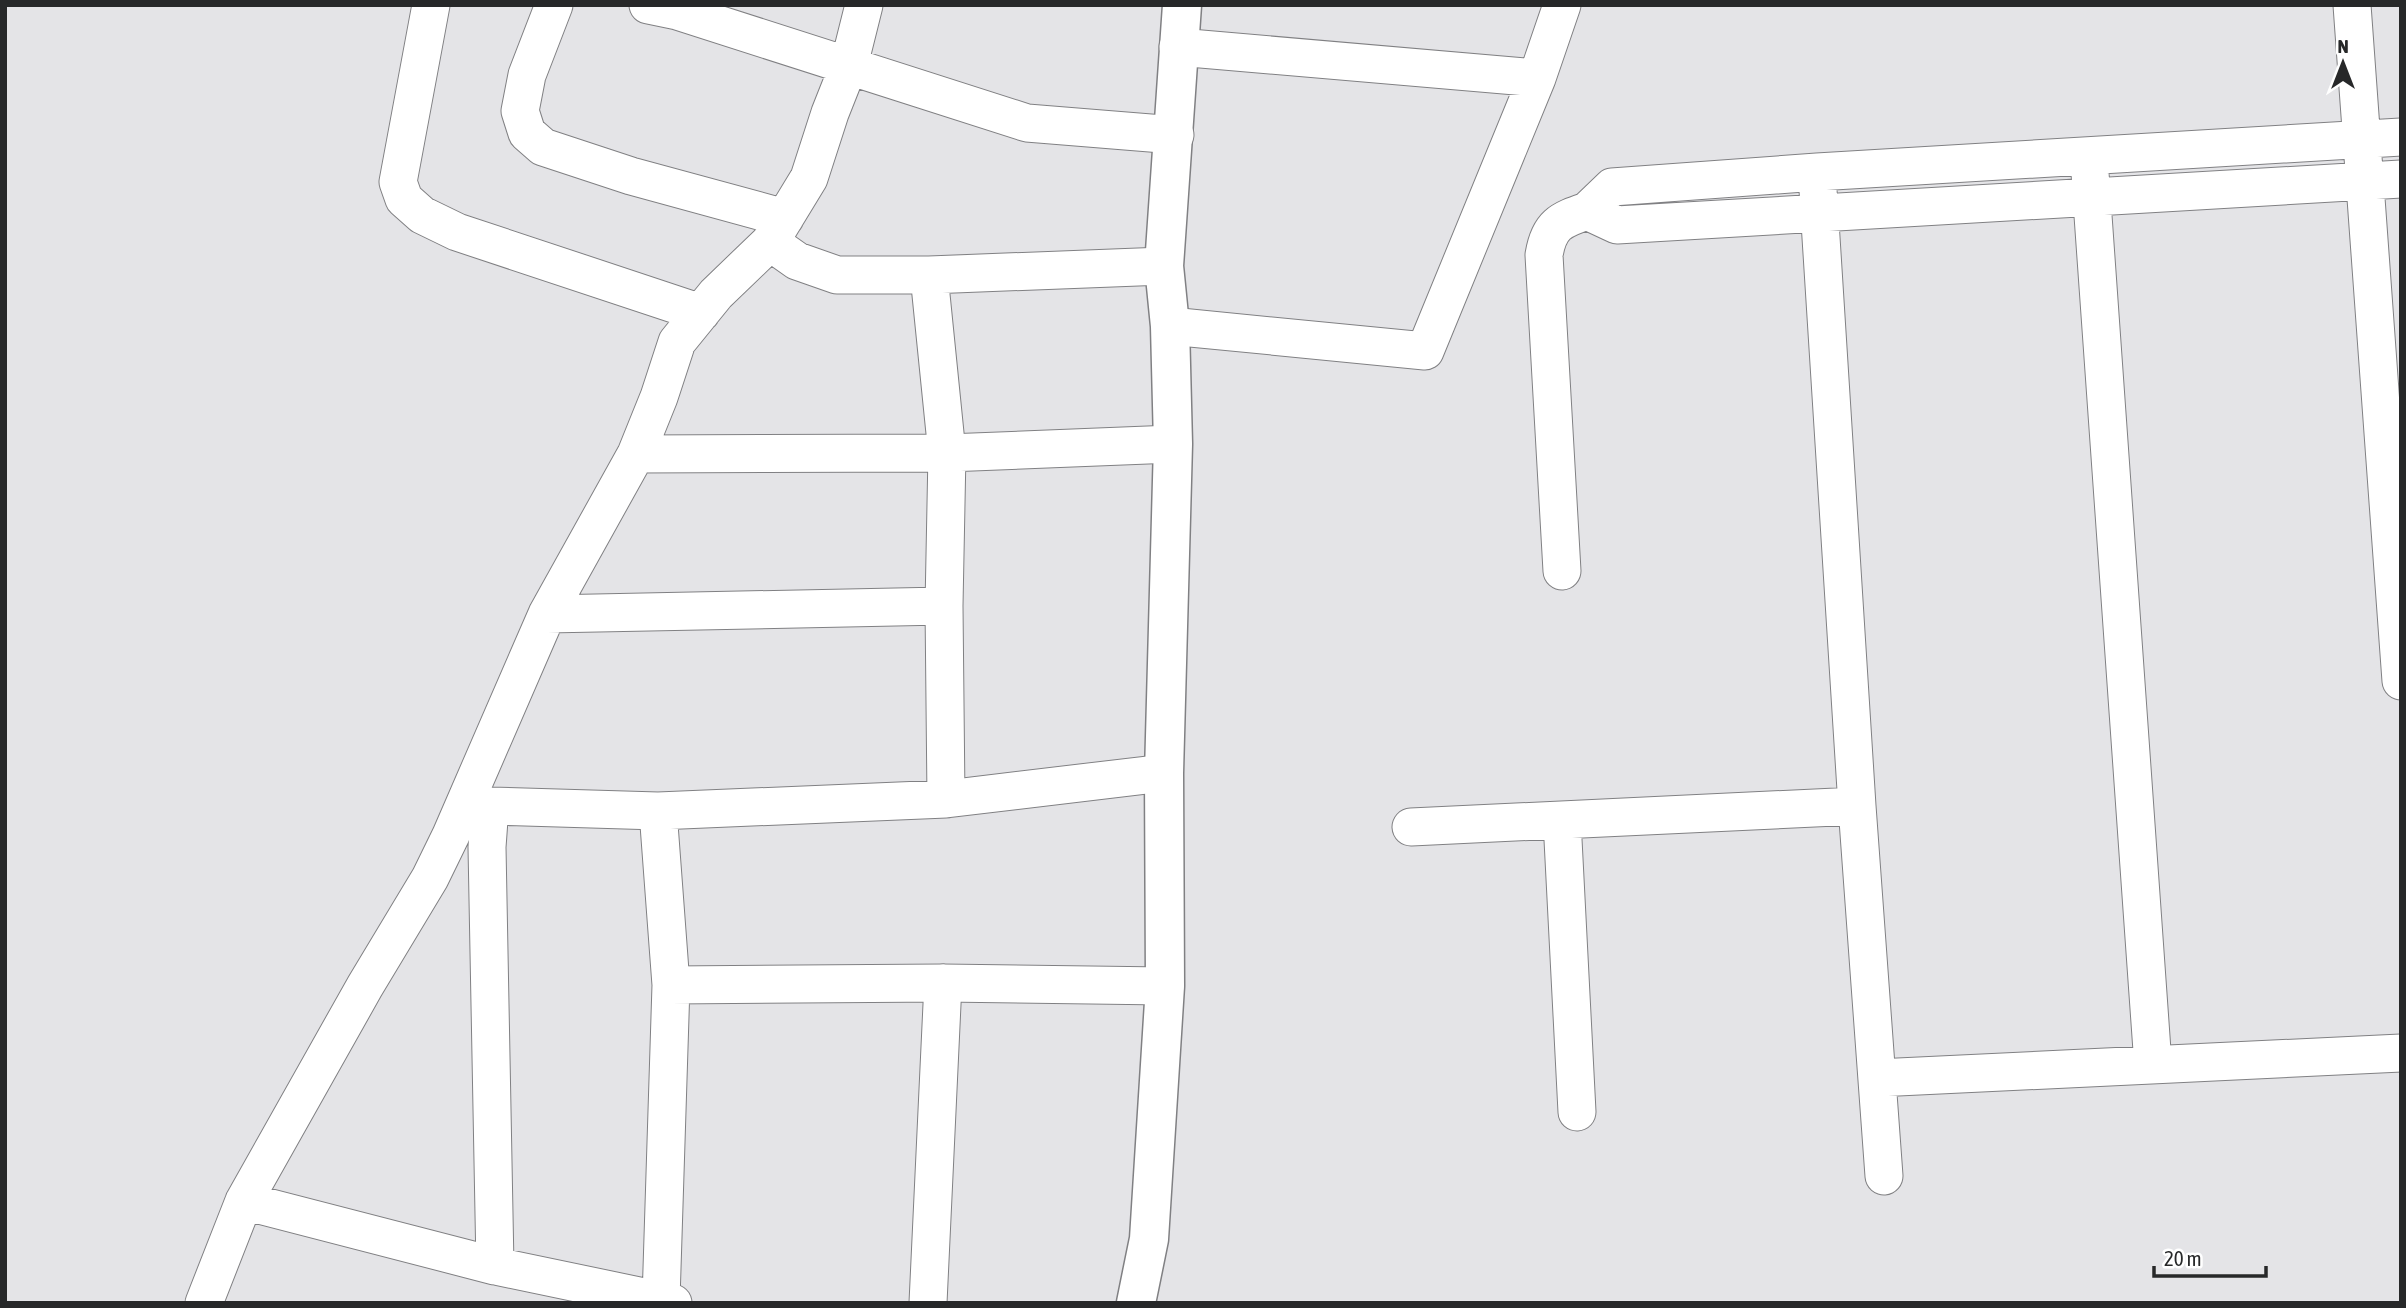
<svg xmlns="http://www.w3.org/2000/svg" width="2406" height="1308" font-family="'Asap Condensed',sans-serif">
<style>
.lines{fill:none;stroke-linecap:round;stroke-linejoin:round}
.street-casing{stroke:#808083;stroke-width:39}
.secondary-casing{stroke:#808083;stroke-width:41}
.street{stroke:#fff;stroke-width:37}
.secondary{stroke:#fff;stroke-width:38}
</style>
<rect width="100%" height="100%" fill="#e4e4e7"/>
<g class="lines">
<defs>
<path id="street" d="M431,5L398,182L404,199L422,215L457,232L701,313
M554,5L527,75L520,111L527,133L543,147L631,176L785,218
M648,5L677,11L1027,123L1175,135
M2352,5L2401,681
M1178,47L1537,78
M2401,137L1817,172L1612,187L1587,211L1617,225L2401,179
M2090,173L2153,1065
M1818,190L1857,806L1884,1176
M770,242L797,261L837,275H929L1164,266
M929,275L947,453L944,606L946,799
M1170,326L1425,351L1537,78L1562,5
M636,454L947,453L1173,444
M1562,571L1544,255C1549,225 1560,220 1587,211
M547,614L944,606
M490,806L487,847L495,1266
M464,807L490,806L658,811L946,799L1164,773
M658,811L671,985L661,1300
M1562,820L1577,1112
M1411,827L1857,806
M671,985L943,983L1165,986
M1877,1078L2401,1053
M244,1201L495,1266L673,1303
M204,1303L244,1201L365,986L430,878L451,835L547,614L636,454L659,397L677,342L716,294L770,242L809,178L830,113L849,65L864,5
M928,1303L943,983"/>
<path id="secondary" d="M1136,1303L1149,1239L1165,986L1164,773L1173,444L1170,326L1164,266L1182,5"/>
</defs>
<use href="#street" class="street-casing"/>
<use href="#secondary" class="secondary-casing"/>
<use href="#street" class="street"/>
<use href="#secondary" class="secondary"/>
</g>
<rect width="2406" height="1308" fill="none" stroke="#272829" stroke-width="14"/>
<g transform="translate(2343 63)" stroke="#ffffff" stroke-width="5" paint-order="stroke">
<path d="M0-5L12 26L0 18L-12 26Z" fill="#272829"/>
<text y="-10" font-size="19" font-weight="bold" text-anchor="middle" fill="#272829">N</text>
</g>
<path d="M2154 1266v10h112v-10" fill="none" stroke="#272829" stroke-width="3.5"/>
<text x="2164" y="1266" font-size="21" fill="#272829" stroke="#ffffff" stroke-width="5" paint-order="stroke">20 m</text>
</svg>
